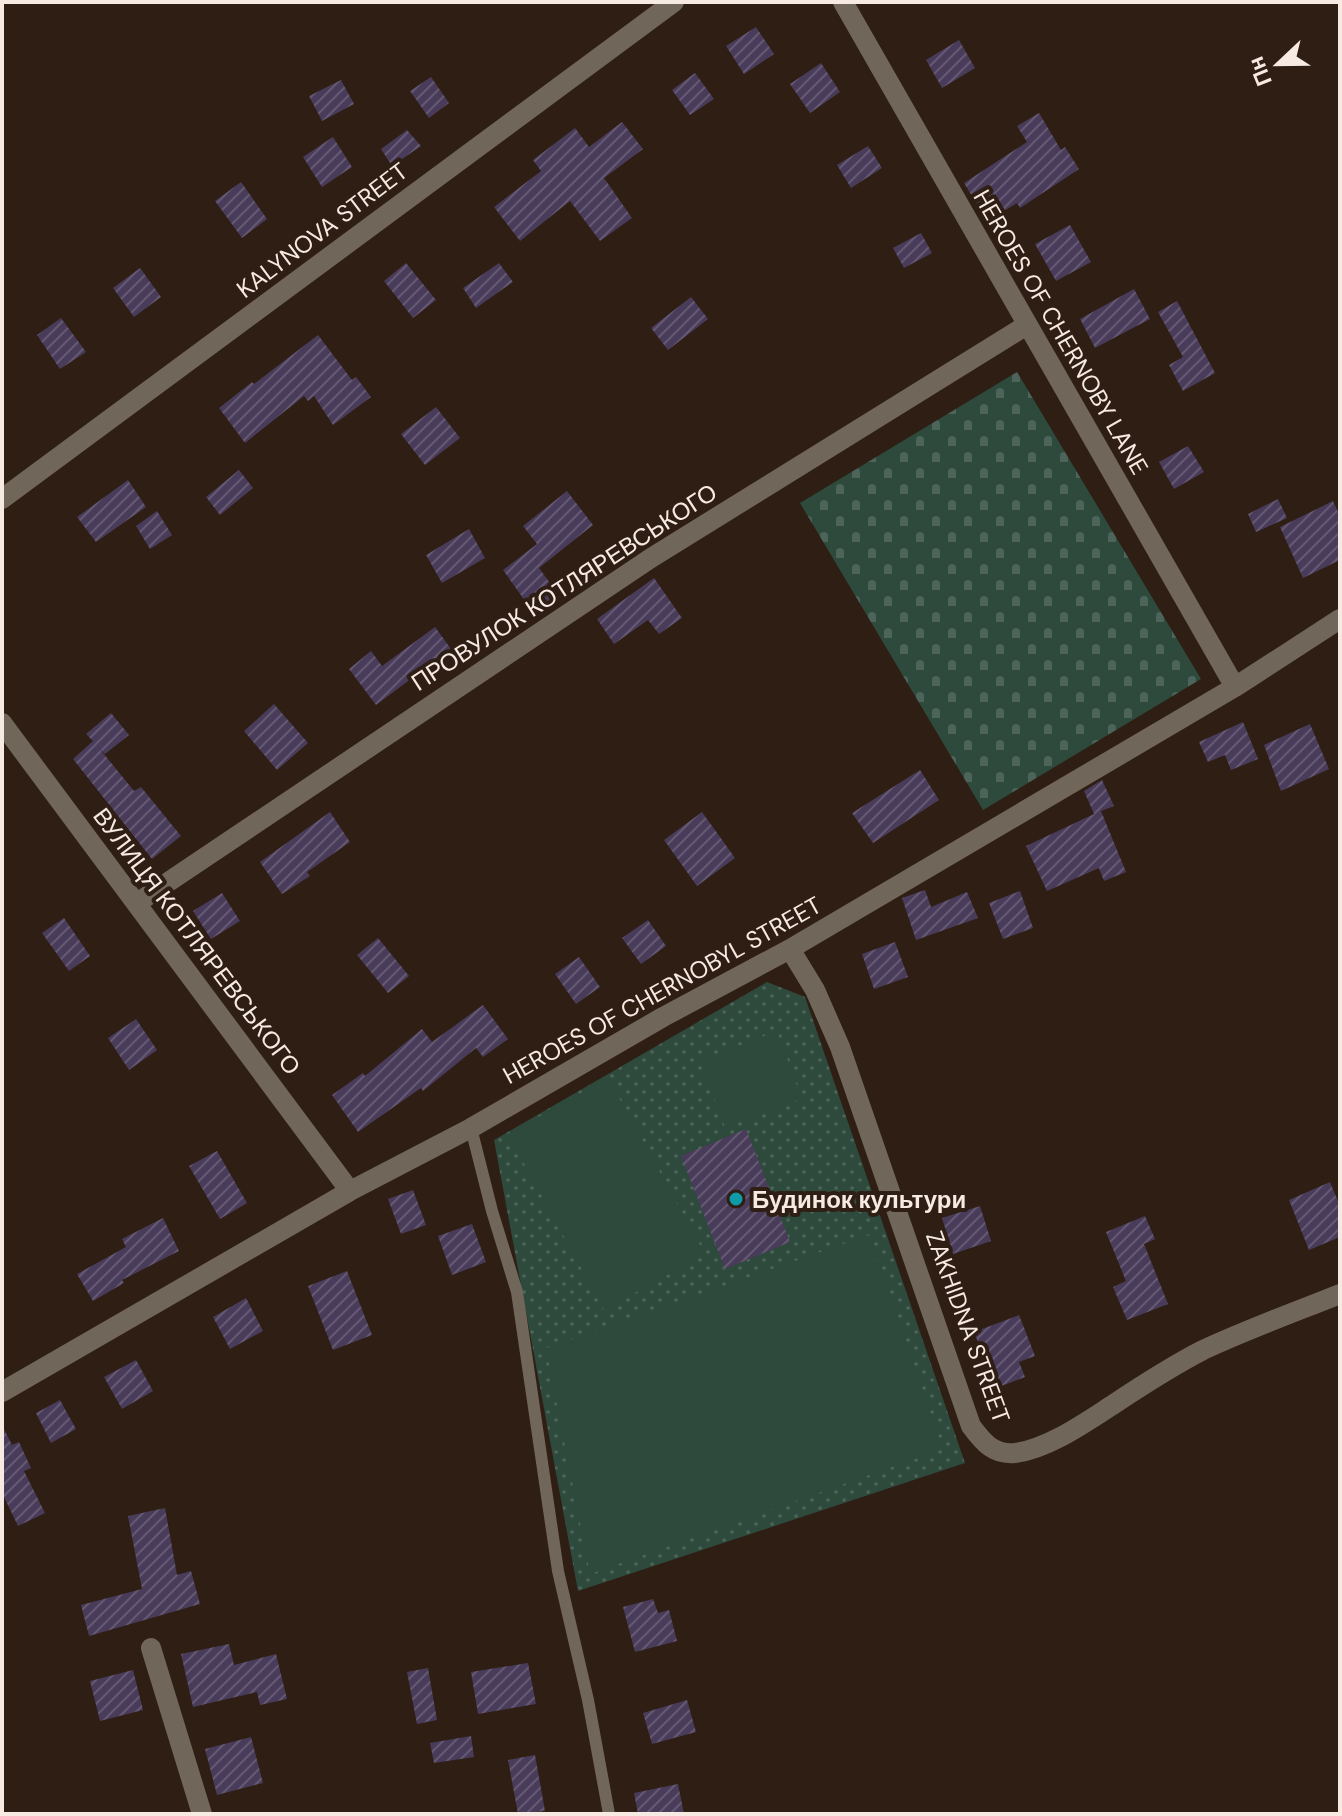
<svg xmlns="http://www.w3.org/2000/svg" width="1342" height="1816" font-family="'DM Sans',sans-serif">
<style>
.grass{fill:url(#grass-dots)}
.cemetery{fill:url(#cemetery-stones)}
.park{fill:#2d4a3d}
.building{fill:url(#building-hatch)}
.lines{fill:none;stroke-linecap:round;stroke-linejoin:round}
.lane{stroke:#71665a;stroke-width:12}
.street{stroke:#71665a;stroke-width:20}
.culture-dot{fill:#0f9aa8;stroke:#2f1e14;stroke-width:3}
.labels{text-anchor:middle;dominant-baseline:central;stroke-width:8;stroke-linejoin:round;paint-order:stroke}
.street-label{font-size:24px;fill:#f6eae3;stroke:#2f1e14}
.poi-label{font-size:24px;font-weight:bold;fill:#f6eae3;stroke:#2f1e14;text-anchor:start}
</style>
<defs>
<pattern id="grass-dots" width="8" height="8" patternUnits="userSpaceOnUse" patternTransform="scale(2)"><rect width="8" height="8" fill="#2d4a3d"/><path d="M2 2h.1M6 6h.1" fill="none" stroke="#4c6459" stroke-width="1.8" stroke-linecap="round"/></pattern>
<pattern id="cemetery-stones" width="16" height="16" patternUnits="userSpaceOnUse" patternTransform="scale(2)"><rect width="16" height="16" fill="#2d4a3d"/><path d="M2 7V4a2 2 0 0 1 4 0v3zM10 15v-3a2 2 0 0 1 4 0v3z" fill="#4c6459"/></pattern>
<pattern id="building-hatch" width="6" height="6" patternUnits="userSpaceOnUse" patternTransform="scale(2)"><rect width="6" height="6" fill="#493c5a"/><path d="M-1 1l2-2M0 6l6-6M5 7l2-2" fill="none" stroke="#645872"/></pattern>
</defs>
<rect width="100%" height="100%" fill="#2f1e14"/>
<path class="grass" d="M767,982L805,997L965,1463L578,1591L494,1140Z"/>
<path class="cemetery" d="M1017,372L1201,679L983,810L800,503Z"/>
<path class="park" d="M777,1031L802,1099L725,1127L700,1061Z
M608,1078L705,1254L604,1310L508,1134Z
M869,1235L943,1449L590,1574L546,1348Z"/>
<path class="building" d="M756,27L774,54L744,74L726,46Z
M959,40L975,68L942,88L926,60Z
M821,63L840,92L810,113L790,84Z
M695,73L714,99L690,115L672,90Z
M431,77L449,103L429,118L410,91Z
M341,80L354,104L322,121L309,96Z
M1039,113L1061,150L1065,147L1079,169L1020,208L1017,203L987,221L964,183L1027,142L1017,126Z
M622,122L643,149L604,178L632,218L600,241L570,201L520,241L494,207L541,171L533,160L575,128L589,147Z
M407,130L421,146L392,166L381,149Z
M333,137L352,167L322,187L303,157Z
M868,146L882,168L851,188L837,165Z
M241,182L267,219L242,238L215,201Z
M1070,225L1091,262L1056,281L1035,244Z
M921,233L932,253L904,268L893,248Z
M406,263L436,300L413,318L384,281Z
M499,263L513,282L476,308L463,288Z
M140,268L161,297L134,317L113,288Z
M1134,289L1150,319L1095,348L1080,319Z
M691,297L708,319L668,350L651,328Z
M1177,301L1215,373L1183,391L1169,365L1183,357L1158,312Z
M61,318L86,352L60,369L37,335Z
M318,335L352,380L356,377L371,397L333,425L314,396L308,401L304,396L245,443L219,408L252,382L254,384Z
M436,407L460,438L425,465L401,434Z
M1188,446L1204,472L1174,489L1159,462Z
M239,470L253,488L220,515L206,497Z
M128,480L146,507L96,542L77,517Z
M567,491L593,525L539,568L560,597L535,615L503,570L537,544L523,526Z
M1278,499L1287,518L1256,532L1248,514Z
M1333,501L1340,516V560L1303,578L1280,527Z
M157,511L172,535L150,549L136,526Z
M469,529L485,558L442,583L426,555Z
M654,578L682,618L659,634L648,620L614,644L597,619Z
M435,627L451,649L376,705L349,669L371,651L382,666Z
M274,704L308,743L277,770L244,731Z
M111,713L129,735L105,754L99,748L134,791L141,787L181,836L152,859L73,759L93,741L86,734Z
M1243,722L1258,759L1231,770L1225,755L1208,762L1199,742Z
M1310,724L1329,769L1281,791L1264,745Z
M920,770L939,800L873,843L852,813Z
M1102,780L1114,806L1101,811L1126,872L1104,881L1099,868L1047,891L1026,846L1094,814L1084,791Z
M330,812L350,842L307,872L310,876L282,894L260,862Z
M702,812L735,858L697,886L664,840Z
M925,890L931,907L967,892L978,918L916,940L902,898Z
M1020,891L1033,928L1003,939L989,903Z
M222,893L240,921L211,939L193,911Z
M64,918L90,956L69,971L42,933Z
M648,920L666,946L641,964L622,938Z
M378,938L409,976L388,993L357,955Z
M895,942L908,977L874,989L862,954Z
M579,957L600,987L576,1004L555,974Z
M483,1005L508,1039L483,1057L476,1048L423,1091L421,1088L358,1132L332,1095L363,1073L365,1076L422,1029L432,1042Z
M136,1019L157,1050L129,1070L108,1038Z
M746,1129L790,1242L725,1269L681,1156Z
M217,1151L247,1203L220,1219L189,1166Z
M1330,1182L1340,1206V1237L1309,1250L1289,1200Z
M413,1190L426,1225L401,1234L388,1199Z
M980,1206L991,1241L953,1254L942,1218Z
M1145,1216L1155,1239L1144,1244L1168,1304L1127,1320L1113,1287L1126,1281L1106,1232Z
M163,1218L179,1251L122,1280L124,1283L93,1301L77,1274L126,1247L122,1239Z
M472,1224L486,1262L452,1275L438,1236Z
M347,1271L372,1335L333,1350L308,1286Z
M246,1298L263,1331L230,1349L213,1317Z
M1019,1315L1035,1356L1019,1362L1025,1377L996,1388L974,1332Z
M136,1360L153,1391L122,1409L104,1377Z
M60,1400L76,1429L51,1443L36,1413Z
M2,1425L12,1445L19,1442L31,1468L24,1471L45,1513L18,1526L2,1493Z
M165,1508L177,1575L191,1571L200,1604L89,1636L81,1605L142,1589L128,1516Z
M653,1599L658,1613L669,1610L677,1641L635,1652L623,1607Z
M229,1644L234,1665L276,1654L287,1699L260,1705L257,1692L193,1707L181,1654Z
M528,1663L536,1704L478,1714L471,1672Z
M428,1668L437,1720L417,1724L407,1672Z
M133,1670L143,1710L100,1721L90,1681Z
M687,1700L696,1732L652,1744L643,1713Z
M471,1736L474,1757L434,1763L430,1743Z
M251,1737L263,1783L217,1795L205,1749Z
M535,1755L545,1811L518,1814L508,1760Z
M678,1784L684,1814H638L634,1793Z"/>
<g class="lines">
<path class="lane" d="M471,1128L492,1211L517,1292L558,1571L588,1700L609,1814"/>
<path class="street" d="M843,2L1235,687
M2,499L674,2
M2,723L350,1191
M137,903L651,558L1027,325
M790,949L815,990L840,1047L971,1426C983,1442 993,1455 1015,1453C1048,1449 1086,1422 1114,1404C1141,1386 1174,1365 1203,1350C1248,1329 1295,1312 1340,1294
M2,1392L350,1191L471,1128L663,1017L790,949L1235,687L1340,619
M151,1648L202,1814"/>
</g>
<circle class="culture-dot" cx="736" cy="1199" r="8"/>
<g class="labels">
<g class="street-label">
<text transform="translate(322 230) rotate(-37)">KALYNOVA STREET</text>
<text transform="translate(1061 332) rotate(60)">HEROES OF CHERNOBY LANE</text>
<text transform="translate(564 587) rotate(-33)">ПРОВУЛОК КОТЛЯРЕВСЬКОГО</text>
<text transform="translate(197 941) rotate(53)">ВУЛИЦЯ КОТЛЯРЕВСЬКОГО</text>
<text transform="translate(662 990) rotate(-29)">HEROES OF CHERNOBYL STREET</text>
<text transform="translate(968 1327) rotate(70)">ZAKHIDNA STREET</text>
</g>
<g class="poi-label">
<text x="752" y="1199">Будинок культури</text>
</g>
</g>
<rect width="1342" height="1816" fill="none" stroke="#f6eae3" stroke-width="8"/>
<g transform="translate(1278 64) rotate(248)" stroke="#2f1e14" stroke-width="6" paint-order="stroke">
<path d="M0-6L14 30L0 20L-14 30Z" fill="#f6eae3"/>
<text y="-12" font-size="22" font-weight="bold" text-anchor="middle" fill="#f6eae3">Пн</text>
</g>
</svg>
